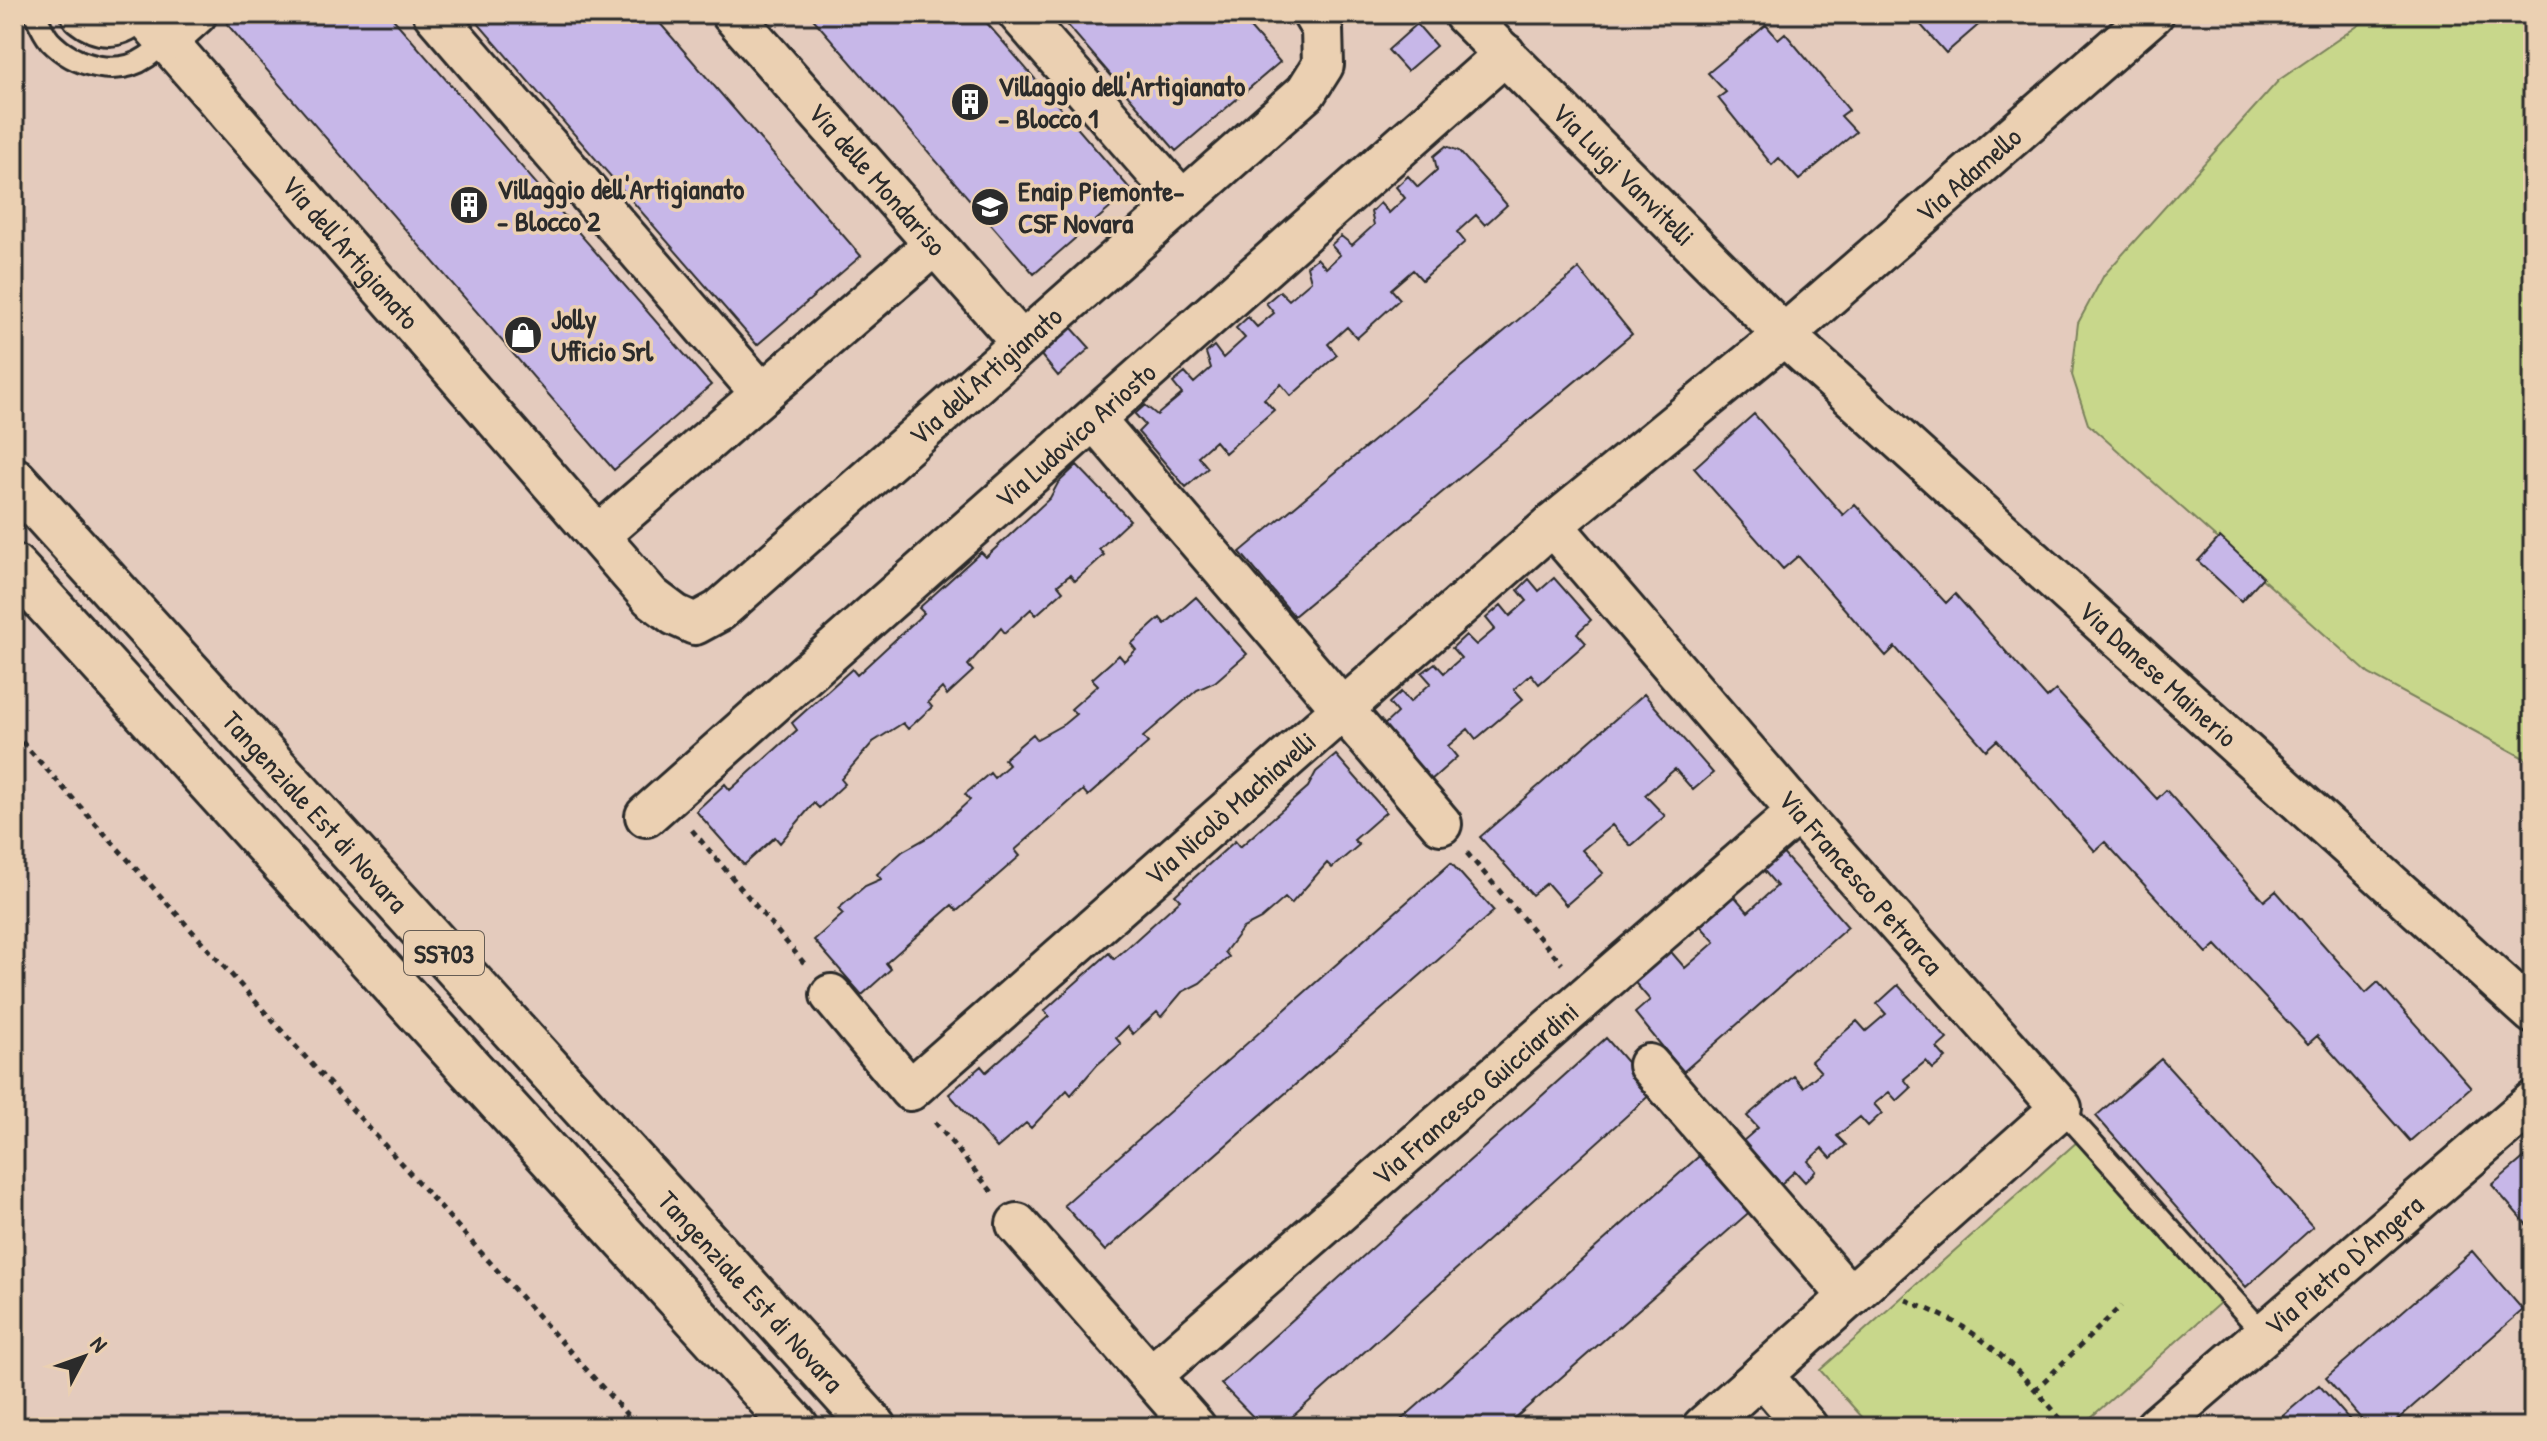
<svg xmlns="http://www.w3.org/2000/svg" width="2547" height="1441" font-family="'Patrick Hand',sans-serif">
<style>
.green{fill:#c8d78b;stroke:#7a815b;stroke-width:2}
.building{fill:#c7b7e8;stroke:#2b2b2b;stroke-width:2}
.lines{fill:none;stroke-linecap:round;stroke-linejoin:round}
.service-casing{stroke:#2b2b2b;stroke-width:26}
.minor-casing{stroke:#2b2b2b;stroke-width:46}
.trunk-casing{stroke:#2b2b2b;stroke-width:50}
.path{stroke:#2b2b2b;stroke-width:5;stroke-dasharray:6 6;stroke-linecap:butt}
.service{stroke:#ebd0b2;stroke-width:20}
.minor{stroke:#ebd0b2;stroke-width:40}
.trunk{stroke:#ebd0b2;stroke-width:44}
.labels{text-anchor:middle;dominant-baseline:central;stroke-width:7;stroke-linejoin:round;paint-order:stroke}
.shield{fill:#ebd0b2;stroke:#655c54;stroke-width:2}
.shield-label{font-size:26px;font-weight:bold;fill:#2b2b2b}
.poi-label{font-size:28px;font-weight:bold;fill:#2b2b2b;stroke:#ebd0b2;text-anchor:start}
.street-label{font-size:28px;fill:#2b2b2b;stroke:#ebd0b2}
</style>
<rect width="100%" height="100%" fill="#e4cbbd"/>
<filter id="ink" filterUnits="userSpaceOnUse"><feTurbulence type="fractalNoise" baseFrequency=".0125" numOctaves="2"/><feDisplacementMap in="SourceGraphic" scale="16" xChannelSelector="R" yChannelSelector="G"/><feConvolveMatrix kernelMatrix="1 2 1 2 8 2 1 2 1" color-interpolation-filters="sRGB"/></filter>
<g filter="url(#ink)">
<path class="green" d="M2375,14H2533V763L2369,674L2088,424L2072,375L2078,323L2104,275L2279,80Z
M2078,1141L2221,1302L2080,1427H1871L1820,1370Z"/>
<path class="building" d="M238,14H389L711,385L614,470L227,24Z
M470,14H652L861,256L757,345Z
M809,14H979L1131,190L1034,274Z
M1058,14H1238L1280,62L1176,151Z
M1911,14H1991L1946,53Z
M1417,24L1436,46L1407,71L1388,50Z
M1766,25L1778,39L1785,33L1849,110L1841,116L1856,132L1799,180L1779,158L1772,165L1718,98L1726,92L1708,73Z
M1446,146L1459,151L1507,205L1485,225L1476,215L1457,232L1465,242L1422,280L1413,270L1391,289L1400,299L1357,338L1347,327L1328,344L1337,355L1291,396L1281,384L1264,399L1274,410L1225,453L1215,441L1198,456L1208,468L1186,487L1138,432L1145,425L1135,414L1145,405L1157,415L1182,394L1173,383L1185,373L1194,383L1211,368L1206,353L1214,346L1223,358L1245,338L1236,328L1248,317L1257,327L1274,313L1266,303L1280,291L1289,300L1311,281L1307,266L1317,258L1326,268L1340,255L1331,245L1341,236L1352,245L1374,225L1371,212L1380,203L1389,213L1405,198L1396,187L1408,176L1418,187L1437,170L1434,156Z
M1579,269L1632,334L1294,616L1240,552Z
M1071,327L1090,348L1058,376L1040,354Z
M1754,414L1843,515L1855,504L1946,603L1955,594L2047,698L2056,690L2157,799L2166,790L2264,901L2276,891L2366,993L2378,982L2471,1087L2410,1141L2317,1036L2308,1044L2216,945L2207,953L2105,842L2095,851L1997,740L1986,750L1895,647L1886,656L1798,556L1783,569L1694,468Z
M1077,465L1130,520L1099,549L1104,555L1075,581L1070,575L1058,585L1063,591L1036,615L1031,609L1005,633L1001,628L968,665L973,671L947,695L942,688L928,702L932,707L908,729L903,723L873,742L841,779L845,784L819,808L814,803L780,843L775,837L744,865L696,811L725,784L730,790L797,730L792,723L852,669L857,675L924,613L919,608L981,552L986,557L1050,498L1058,483Z
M2220,537L2263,577L2241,601L2198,561Z
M1554,578L1591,620L1577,633L1586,643L1539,684L1531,674L1514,689L1523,699L1476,739L1468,729L1448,746L1457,757L1431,780L1383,726L1397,713L1389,703L1401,692L1410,702L1431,683L1422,673L1435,663L1444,673L1461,658L1452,648L1466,635L1476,645L1495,629L1486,618L1501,605L1510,616L1527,601L1518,590L1529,579L1539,591Z
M1196,597L1247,654L1215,682L1197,690L1143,737L1148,743L1088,796L1083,790L1015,850L1020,856L957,911L952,905L886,963L891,969L862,995L814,940L843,914L838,909L865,886L881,879L877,874L903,851L932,835L970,800L965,794L990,773L994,778L1009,765L1004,759L1033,734L1037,739L1064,724L1076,714L1071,709L1098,685L1092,679L1119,655L1124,661L1136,650L1131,644L1160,618L1165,624Z
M1644,694L1713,773L1693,790L1675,769L1645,795L1665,816L1631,846L1612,825L1582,850L1603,873L1566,905L1547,883L1532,895L1480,837Z
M1336,755L1386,812L1354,840L1359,845L1332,868L1327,863L1291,904L1285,898L1261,919L1243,928L1225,952L1229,957L1200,983L1182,992L1161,1017L1157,1012L1133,1034L1127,1027L1116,1038L1121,1044L1097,1065L1071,1095L1067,1090L1031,1128L1026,1123L997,1148L949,1094L981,1066L986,1072L1049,1016L1044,1011L1109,953L1114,959L1127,948L1180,900L1175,895L1235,841L1240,847L1308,787L1316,772Z
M1779,849L1848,927L1683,1072L1635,1013L1650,1000L1631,978L1666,946L1685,968L1715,942L1696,921L1730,891L1748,912L1777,886L1760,866Z
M1451,863L1494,911L1105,1251L1064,1205Z
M1898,985L1947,1039L1937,1048L1946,1058L1933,1069L1926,1061L1904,1079L1911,1088L1897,1101L1889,1092L1874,1104L1882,1113L1868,1126L1860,1117L1837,1136L1846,1145L1831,1158L1822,1148L1808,1161L1816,1171L1805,1182L1795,1171L1781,1184L1743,1141L1758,1128L1747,1116L1794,1076L1803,1087L1821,1072L1811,1061L1857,1021L1866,1031L1886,1014L1877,1004Z
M1606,1038L1653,1092L1281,1427H1263L1221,1384Z
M2161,1059L2313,1227L2246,1287L2096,1116Z
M2533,1150V1232L2492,1185Z
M1705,1151L1754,1208L1505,1427H1393Z
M2472,1251L2523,1310L2389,1427H2368L2326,1378Z
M2319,1385L2356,1427H2270Z"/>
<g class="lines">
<defs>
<path id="service" d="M35,14C39,23 44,34 50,41C74,66 117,78 147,57C154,52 160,46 166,41
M2061,1108L2264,1334"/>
<g id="minor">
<path d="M82,14C99,28 117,29 134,14"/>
<path id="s1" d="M143,14L651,597L675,615L695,624L719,611L1306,92L1323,65L1322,29L1313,14"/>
<path d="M434,14L762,394"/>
<path id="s2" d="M732,14L1022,343"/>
<path d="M1019,14L1182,201"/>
<path id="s3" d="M1464,14L1784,335L2533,1013"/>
<path d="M166,41L196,14"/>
<path d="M1094,419L1441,824"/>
<path d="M599,535L935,244"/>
<path id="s4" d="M646,816L1505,54"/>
<path id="s5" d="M831,995L910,1090L1552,525"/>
<path d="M1649,1065L1850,1297"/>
<path d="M1017,1224L1195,1427"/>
<path id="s6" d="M1151,1376L1798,812"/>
<path d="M1703,1427L1762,1375"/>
<path id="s7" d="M1807,1427L1762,1375L2061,1108L1798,812L1552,525L1784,335L2153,14"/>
<path id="s8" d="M2156,1427L2533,1102"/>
</g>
<g id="trunk">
<path id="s9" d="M14,480L874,1427"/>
<path d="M14,567L796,1427"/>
</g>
</defs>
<use href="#service" class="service-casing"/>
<use href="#minor" class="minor-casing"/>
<use href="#trunk" class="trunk-casing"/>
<path class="path" d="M14,733L638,1427
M692,830L804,963
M1467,853L1562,964
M935,1122L992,1192
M1906,1300C1925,1308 1945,1316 1963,1327C1999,1348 2041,1394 2067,1427
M2035,1390L2121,1306"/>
<use href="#service" class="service"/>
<use href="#minor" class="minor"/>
<use href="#trunk" class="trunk"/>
</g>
</g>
<defs>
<symbol id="building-disc" viewBox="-11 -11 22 22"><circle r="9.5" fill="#2b2b2b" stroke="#ebd0b2"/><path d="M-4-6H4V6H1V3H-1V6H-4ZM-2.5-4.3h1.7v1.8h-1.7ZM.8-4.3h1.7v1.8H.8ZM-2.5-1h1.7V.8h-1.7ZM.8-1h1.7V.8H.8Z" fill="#fff"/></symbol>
<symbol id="school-disc" viewBox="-11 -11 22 22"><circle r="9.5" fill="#2b2b2b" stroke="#ebd0b2"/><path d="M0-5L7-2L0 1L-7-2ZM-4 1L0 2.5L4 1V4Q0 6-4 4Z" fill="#fff"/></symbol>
<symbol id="shop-disc" viewBox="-11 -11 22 22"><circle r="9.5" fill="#2b2b2b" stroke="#ebd0b2"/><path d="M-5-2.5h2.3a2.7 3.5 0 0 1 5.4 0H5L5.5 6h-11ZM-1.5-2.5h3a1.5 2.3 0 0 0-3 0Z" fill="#fff"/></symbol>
</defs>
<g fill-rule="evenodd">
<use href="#building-disc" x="948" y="80" width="44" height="44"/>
<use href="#building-disc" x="447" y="183" width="44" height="44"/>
<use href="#school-disc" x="968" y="185" width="44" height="44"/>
<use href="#shop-disc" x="501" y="313" width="44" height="44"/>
</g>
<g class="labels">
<rect class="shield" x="404" y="931" width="80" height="44" rx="6"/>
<g class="shield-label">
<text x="444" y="953">SS703</text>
</g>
<g class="poi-label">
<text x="998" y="86">Villaggio dell'Artigianato<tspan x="998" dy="32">- Blocco 1</tspan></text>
<text x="497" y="189">Villaggio dell'Artigianato<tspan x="497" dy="32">- Blocco 2</tspan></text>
<text x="1018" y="191">Enaip Piemonte-<tspan x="1018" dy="32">CSF Novara</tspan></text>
<text x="551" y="319">Jolly<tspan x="551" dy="32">Ufficio Srl</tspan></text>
</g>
<g class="street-label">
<text stroke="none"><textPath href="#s3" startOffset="226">Via Luigi Vanvitelli</textPath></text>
<text stroke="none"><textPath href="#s7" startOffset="1788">Via Adamello</textPath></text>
<text stroke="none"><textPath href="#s2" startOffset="220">Via delle Mondariso</textPath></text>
<text stroke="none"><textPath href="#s1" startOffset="316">Via dell'Artigianato</textPath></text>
<text stroke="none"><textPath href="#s1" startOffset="1208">Via dell'Artigianato</textPath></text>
<text stroke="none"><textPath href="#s4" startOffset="574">Via Ludovico Ariosto</textPath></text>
<text stroke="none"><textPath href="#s3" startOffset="958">Via Danese Mainerio</textPath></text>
<text stroke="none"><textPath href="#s5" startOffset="550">Via Nicolò Machiavelli</textPath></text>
<text stroke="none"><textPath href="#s9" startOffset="448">Tangenziale Est di Novara</textPath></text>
<text transform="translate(1861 882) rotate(49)">Via Francesco Petrarca</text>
<text stroke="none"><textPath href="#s6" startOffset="430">Via Francesco Guicciardini</textPath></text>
<text stroke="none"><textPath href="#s8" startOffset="248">Via Pietro D'Angera</textPath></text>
<text stroke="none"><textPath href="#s9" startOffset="1096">Tangenziale Est di Novara</textPath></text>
</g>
</g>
<rect width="2547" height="1441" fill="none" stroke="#ebd0b2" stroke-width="48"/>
<rect x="24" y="24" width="2499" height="1393" fill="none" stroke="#2b2b2b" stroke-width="3" filter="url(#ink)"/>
<g transform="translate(84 1357) rotate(49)" stroke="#ebd0b2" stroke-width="6" paint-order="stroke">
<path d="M0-6L14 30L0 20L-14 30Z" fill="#2b2b2b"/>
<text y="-12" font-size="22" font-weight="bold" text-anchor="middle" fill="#2b2b2b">N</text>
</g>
</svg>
